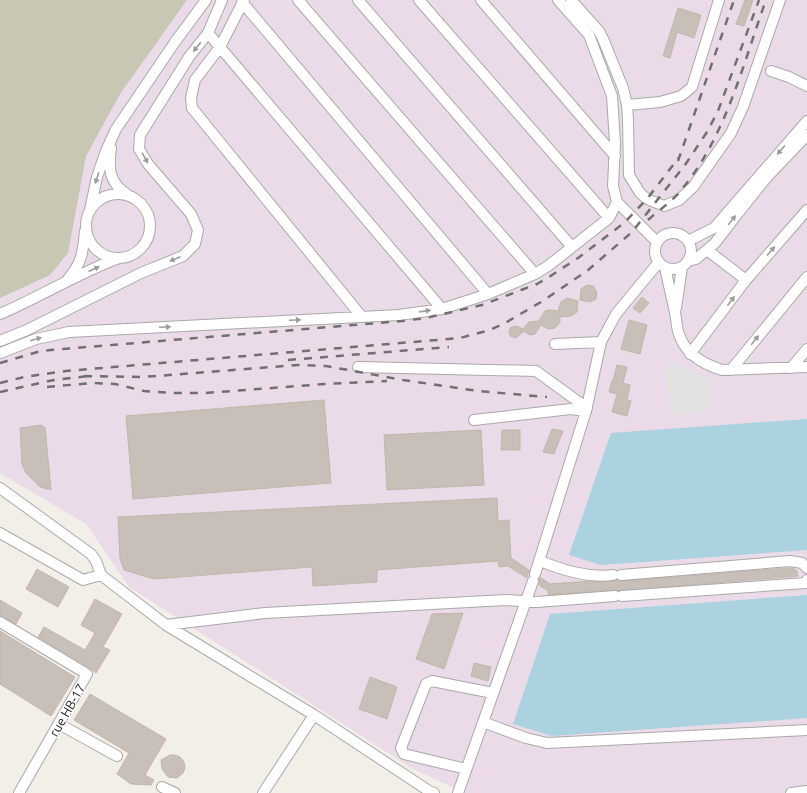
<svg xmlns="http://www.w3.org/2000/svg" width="807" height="793" font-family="Ubuntu,sans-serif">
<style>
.industrial{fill:#ebdbe8}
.construction{fill:#c7c7b4}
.parking{fill:#e2e2e2}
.water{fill:#aad3df}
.building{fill:#c7bfb8;stroke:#c4b6ab}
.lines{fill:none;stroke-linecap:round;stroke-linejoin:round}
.minor-casing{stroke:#a9a9a9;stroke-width:12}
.minor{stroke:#fff;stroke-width:10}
.rail{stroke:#707070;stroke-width:2.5;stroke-dasharray:8 8;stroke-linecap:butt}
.oneway{fill:#9c9c9c}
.labels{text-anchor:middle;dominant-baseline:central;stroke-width:3;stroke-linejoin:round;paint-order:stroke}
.street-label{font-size:13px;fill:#222;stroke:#fff}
</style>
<rect width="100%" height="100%" fill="#f2efe9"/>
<path class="industrial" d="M0,0H807V793H465L413,769L129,587L86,524L0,473Z"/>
<path class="construction" d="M0,0H187L120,94L86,156L68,253L50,275L0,298Z"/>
<path class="parking" d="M670,361L709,379L711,411L670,415L665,366Z"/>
<path class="water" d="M807,419V550L601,565L569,555L611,433Z
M807,595V718L552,736L513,724L550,614Z"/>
<path class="building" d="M745,0H753L744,26L736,24Z
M678,8L701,15L694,38L677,32L670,58L663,56Z
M587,285L593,286L597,292L596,299L590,302L580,300L581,289Z
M642,297L649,303L640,313L633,308Z
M567,298L578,301L577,312L571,316L560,317V322L555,328L548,329L541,325L535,334L530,335L524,331L516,338L510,336L509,331L511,327L516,326L523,329L529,322L539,321L543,314L545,311L549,310L558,311L561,302Z
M629,320L647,325L640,354L621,349Z
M617,365L627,367L623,383L630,385L627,400L631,401L627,416L612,412L617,394L609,392L612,380L613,381Z
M324,400L331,483L133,499L126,416Z
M42,425L43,428L45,427L51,490L40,487L26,473L22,464L20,428Z
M552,429L563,431L554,454L543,452Z
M481,430L484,485L387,490L384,435Z
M502,430H520V450H501Z
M497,498L498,521L509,520L511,558L529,570L527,578L508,566L499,567L498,561L377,570V582L313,586L312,567L154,579L124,570L120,559L118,517Z
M788,568H793L797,571L798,576L618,591L614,590L548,595V591L539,585L540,577L550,584L589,581L604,582L617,580L622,581Z
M37,569L69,587L58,607L26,589Z
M95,599L122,614L103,647L110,650L96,673L90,668L38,637L44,627L85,650L95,633L81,625Z
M0,600L22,613L16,624L0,616Z
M463,613L444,669L416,659L432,614Z
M0,631L75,677L51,716L0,684Z
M474,663L491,667L488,681L471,676Z
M370,677L397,687L387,719L359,709Z
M90,694L166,739L145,775L154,780L151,785L131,784L117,774L129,753L74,720Z
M170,755H175L180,757L184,762L185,768L183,773L177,778L168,777L162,769L161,760Z"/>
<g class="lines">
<defs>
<path id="minor" d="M244,0L220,47L195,80L191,98L192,108L362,317
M298,0L535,274
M358,0L572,247
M419,0L609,218
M481,0L615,156
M571,0L599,31L603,39L623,88L627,105L628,120L629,175L640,193L647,199L664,206L679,200L693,187L731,133L743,107L780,0
M242,2L488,294
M208,33L442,309
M771,71L789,77L807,86
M627,105L660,102L681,96L692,87L719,0
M111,148C108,169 109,183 128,195
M86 226a32 32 0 1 1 64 0a32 32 0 1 1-64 0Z
M617,202L657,242
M90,210L97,177L106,151L116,129L175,42L206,0
M655 251a18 18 0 1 1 36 0a18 18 0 1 1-36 0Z
M688,241L714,228L807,121
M707,250L746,280
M688,261L696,259L715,243L738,213L767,177L807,135
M665,267C668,282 672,298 675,313C677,320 676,327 679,334C685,354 703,364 722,370L807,367
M68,279C82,263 83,252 85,231
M676,308L682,267
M0,314C40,297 78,273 119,258
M0,341L27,330L141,273L183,256L195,244L198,230L191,214L148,164L139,149L140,135L189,57L208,33L222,0
M555,344L601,342
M0,353L36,339L69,332L399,315L442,309L488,294L535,274L548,266L609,218L617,202L613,186L615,143L612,96L589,35L558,0
M690,354L746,280L807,210
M358,367L536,371L587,408
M791,368L807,349
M731,370L807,277
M474,420L571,409L586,411
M0,488L91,554L96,561L101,575L166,625L314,715L429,791L434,793
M0,533L83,580L101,575
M540,561C563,570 587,578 613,575
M535,574L586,411L601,342L616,314L659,262
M621,575L790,561L802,563L807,568
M622,596L806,583L807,580
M0,622L87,674L19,793
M166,625L265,613L506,600L537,602L615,596
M483,722L526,738L547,743L807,730
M59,724L117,756
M466,769L404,754L401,748L426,684L432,681L493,693
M162,787L175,793
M263,793L314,715
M458,793L533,581
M791,793L807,791"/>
</defs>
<use href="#minor" class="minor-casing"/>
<use href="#minor" class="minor"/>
<path class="rail" d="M678,161L734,0
M648,220C659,210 673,201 682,189C726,136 743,64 766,0
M288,360L449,347
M0,363L41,351L51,350L402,321L426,318L482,305L537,284L549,277L578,258L624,223L647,199L680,156
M84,376L143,377L298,365L326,366L403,380L478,391L547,397
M0,383L24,377L66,371L460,338L490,330L505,323L541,302L587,271L632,232L685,165L707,132L718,111L759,0
M47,387L92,383L115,384L144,391L174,393H205L325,384L387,381
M0,392L54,380L89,376"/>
</g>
<defs><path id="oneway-solid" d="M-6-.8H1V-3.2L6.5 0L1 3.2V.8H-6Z"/></defs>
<g class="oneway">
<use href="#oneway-solid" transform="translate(197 47) rotate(129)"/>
<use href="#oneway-solid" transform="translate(781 150) rotate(131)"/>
<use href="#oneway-solid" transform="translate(145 158) rotate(61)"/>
<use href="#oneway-solid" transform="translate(97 178) rotate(108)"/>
<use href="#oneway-solid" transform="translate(732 220) rotate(-52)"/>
<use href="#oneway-solid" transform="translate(771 251) rotate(-49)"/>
<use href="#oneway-solid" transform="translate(175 259) rotate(157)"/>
<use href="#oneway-solid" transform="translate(94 269) rotate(-25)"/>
<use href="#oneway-solid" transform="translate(731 301) rotate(-53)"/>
<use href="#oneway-solid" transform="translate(425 311) rotate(-8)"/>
<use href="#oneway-solid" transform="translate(295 320) rotate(-3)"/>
<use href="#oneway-solid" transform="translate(165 327) rotate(-3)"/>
<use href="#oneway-solid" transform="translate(36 339) rotate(-16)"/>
<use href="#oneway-solid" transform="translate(755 340) rotate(-51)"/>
</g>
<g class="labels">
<g class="street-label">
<text transform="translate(67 710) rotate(-60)">rue HB-17</text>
</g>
</g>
</svg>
